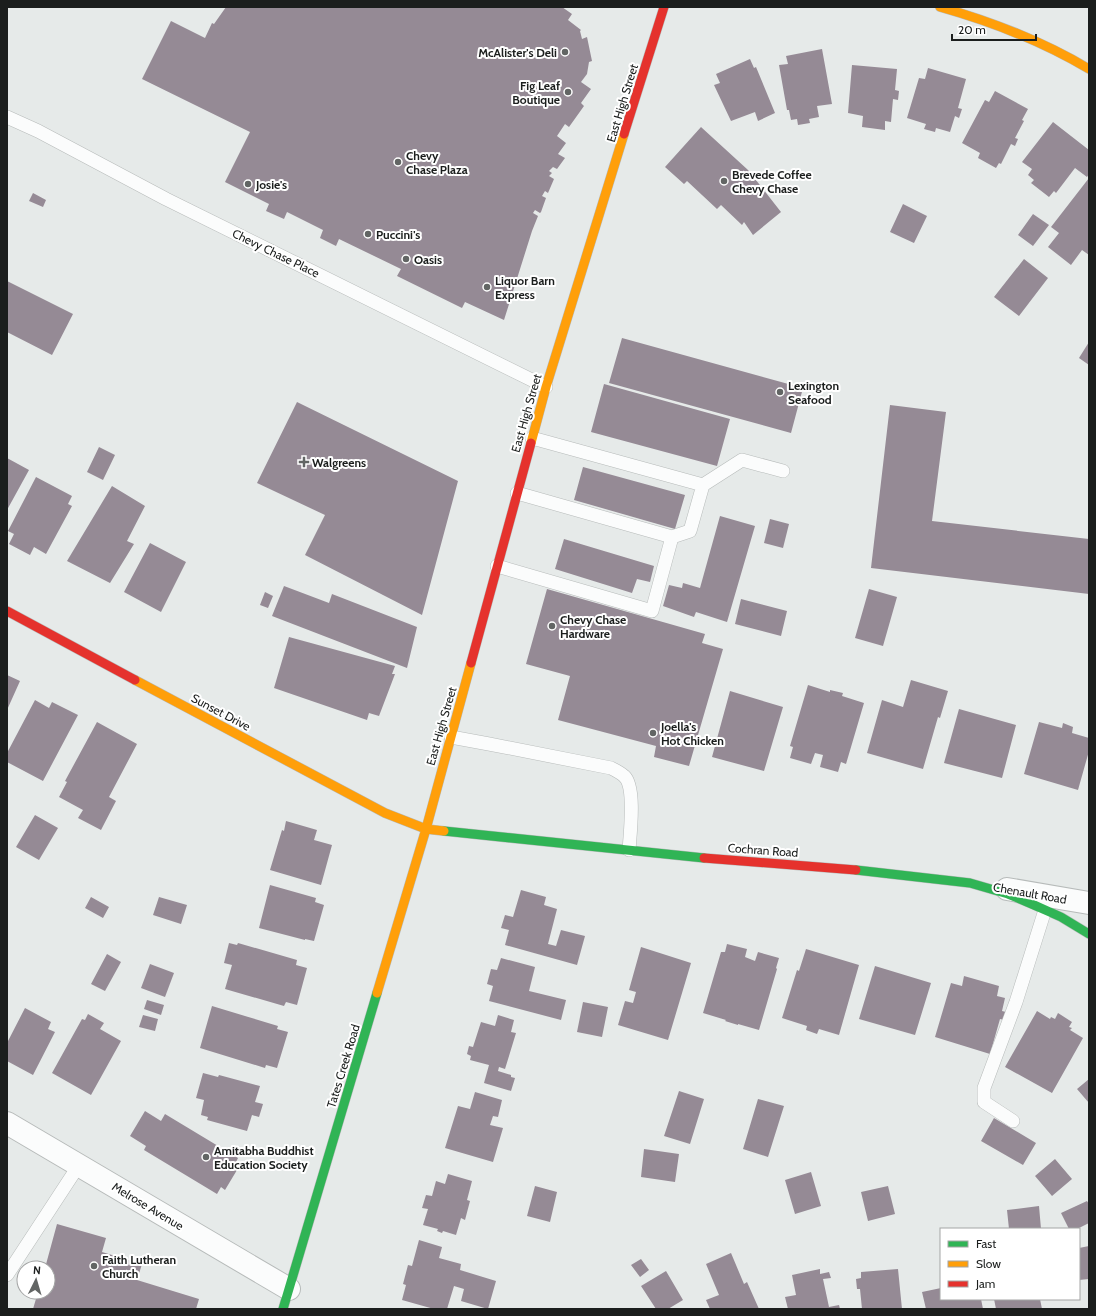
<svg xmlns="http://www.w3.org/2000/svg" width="1096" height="1316" font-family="Cabin,sans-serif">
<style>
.building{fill:#958a95}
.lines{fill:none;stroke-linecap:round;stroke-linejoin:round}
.lane-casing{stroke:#b7bbba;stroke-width:14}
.street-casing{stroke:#b7bbba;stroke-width:24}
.fast-casing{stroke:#b7bbba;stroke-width:10}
.slow-casing{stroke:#b7bbba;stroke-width:10}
.jam-casing{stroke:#b7bbba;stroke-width:10}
.lane{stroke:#fbfcfc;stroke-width:13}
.street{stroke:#fbfcfc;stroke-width:22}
.fast{stroke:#30b455;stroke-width:9}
.slow{stroke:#ff9f0a;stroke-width:9}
.jam{stroke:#e5322d;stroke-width:9}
.poi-dot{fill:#626564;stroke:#fff;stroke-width:1.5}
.labels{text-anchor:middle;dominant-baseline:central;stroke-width:4;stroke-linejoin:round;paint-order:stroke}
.poi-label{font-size:12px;font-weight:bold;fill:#1b1e1d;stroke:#fff;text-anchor:start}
.street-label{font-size:12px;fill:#1b1e1d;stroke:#fff}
</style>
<rect width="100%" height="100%" fill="#e6eae9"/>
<path class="building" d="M226,7H562L572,14L568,20L581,30L580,31L582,39L587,37L592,61L589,62L587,74L581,82L591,89L581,103L584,106L569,127L565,124L557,136L566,143L558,154L565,158L557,169L553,167L549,171L552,173L549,176L554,179L548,193L545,191L542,196L546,198L541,212L540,213L535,210L533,213L538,216L532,231L504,320L465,302L462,308L397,276L401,269L339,239L336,246L320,238L323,230L287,212L284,219L266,211L269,204L225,182L250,132L142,79L171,21L205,38L212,23L214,24Z
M822,49L832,104L817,106L819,117L809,119L810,123L798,125L797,119L791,120L789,110H787L779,65L788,64L786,56Z
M750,59L754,68L756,67L775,113L758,121L755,112L731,121L714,85L720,83L716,74Z
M852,65L897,69L895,90L899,91L898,100L893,99L891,122L885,121V130L862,127L863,116L848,113Z
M928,68L966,79L958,108L962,109L959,118L955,116L950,132L936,128L935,132L924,129L926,124L907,118L919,78L925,79Z
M995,91L1028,109L1022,120L1024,121L1015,138L1018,139L1015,146L1011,144L1001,164L999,163L996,168L978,158L980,153L962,143L985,100L989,102Z
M1053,122L1089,150V174L1087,177L1075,168L1056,193L1054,191L1049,197L1031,183L1034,180L1028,175L1032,169L1022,162Z
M701,127L748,170L781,212L753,235L744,222L742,225L721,205L717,209L687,181L684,184L665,167Z
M1089,178V255L1082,250L1071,265L1048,247L1059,233L1051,227Z
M33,193L46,200L43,207L29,201Z
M903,204L927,216L914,243L890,232Z
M1033,214L1049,225L1033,246L1018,235Z
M1024,259L1048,278L1019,316L994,297Z
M7,281L73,314L52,355L7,332Z
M622,338L803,388L791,433L609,383Z
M1089,342V365L1079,358Z
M604,384L730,419L717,466L591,432Z
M297,402L458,481L422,615L305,555L325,515L257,483Z
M890,405L946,412L932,521L1089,539V594L871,568Z
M99,447L115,455L103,480L87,472Z
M7,458L29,470L7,510Z
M583,467L685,495L675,529L574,500Z
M36,477L72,496L68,504L72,506L46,554L34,547L30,555L9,544L14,534L8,531Z
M112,486L145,506L127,541L134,544L110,583L67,561Z
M720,516L755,526L727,622L696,612L694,617L663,606L669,585L682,588L683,583L700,588Z
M770,519L789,524L783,548L764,543Z
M564,539L654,566L650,582L637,579L632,593L555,569Z
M150,543L186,562L161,612L124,592Z
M284,586L329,603L332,594L417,627L407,668L272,616Z
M547,589L705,634L702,643L723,649L689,766L654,757L656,746L558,720L570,676L526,664Z
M869,589L897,597L883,646L855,638Z
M265,592L273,596L268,608L260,605Z
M741,599L787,611L781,636L735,624Z
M289,637L395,666L392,674H395L379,716L369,713L367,720L274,688Z
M7,675L20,681L7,710Z
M911,680L948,691L940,718L938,717L923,769L867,753L882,700L903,707Z
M808,685L830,692V690L843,693L842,696L864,703L846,764L841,762L838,772L820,767L823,755L815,753L811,764L790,758L793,747L790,746Z
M730,691L783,707L764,771L712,757Z
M35,700L49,708L52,702L78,715L43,781L7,762V753Z
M959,709L1016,725L1002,778L944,763Z
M97,722L137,744L109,797L116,801L101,830L78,818L83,810L59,797L67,782L65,781Z
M1039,722L1062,728L1063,723L1073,727L1072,733L1089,738V751L1078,790L1024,774Z
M35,815L58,828L39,860L16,847Z
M286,821L317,830L314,840L332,845L321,885L270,870L282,830L284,831Z
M270,885L316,898L315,902L324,905L314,941L305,939V940L259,928Z
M521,890L546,897L544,905L557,909L548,944L556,946L561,930L585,936L577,965L505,945L509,930L501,928L505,915L513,917Z
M91,897L109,907L103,918L85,908Z
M159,897L187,905L181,924L153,915Z
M229,943L237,945L238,943L297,960L296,965L307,968L297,1005L286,1002L284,1006L225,989L232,965L224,963Z
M727,944L747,949L745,957L755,961L758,952L779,958L776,968L777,969L759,1030L738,1024V1025L725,1021L726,1020L703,1013L721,952H725Z
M641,947L691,963L668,1040L618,1025L625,1001L633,1003L636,992L629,990Z
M806,949L859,965L839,1035L819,1029L817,1034L806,1030L807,1026L782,1018L797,970L799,971Z
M107,954L121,962L105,991L91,984Z
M501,958L535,967L529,991L566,1000L561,1020L489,1001L493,986L487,984L491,969L497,970Z
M150,964L174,973L165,997L141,988Z
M875,966L931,983L915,1035L859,1019Z
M964,976L999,986L997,996L1005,998L1002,1011L1006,1012L1004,1020L1000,1019L990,1054L935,1037L951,983L962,986Z
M147,1000L164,1005L161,1015L144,1009Z
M583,1002L608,1007L602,1037L577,1032Z
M212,1006L278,1026L277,1029L288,1032L277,1068L266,1065L265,1068L200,1048Z
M25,1008L51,1022L48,1029L55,1032L33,1075L7,1061V1043Z
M1037,1011L1050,1019L1051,1017L1055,1019L1058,1013L1072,1022L1069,1027L1072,1028L1070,1030L1083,1038L1052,1093L1005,1067Z
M88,1014L104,1023L100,1029L121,1041L91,1095L52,1073L82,1019L85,1020Z
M143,1015L158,1019L155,1031L139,1027Z
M498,1015L514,1020L511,1032L516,1033L505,1069L499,1067L498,1071L511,1075V1077L515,1078L511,1091L484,1083L489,1065L470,1060L471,1056L467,1054L469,1046L473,1047L481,1022L495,1026Z
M203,1073L218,1077L219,1075L260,1086L255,1102L263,1104L259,1117L252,1115L247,1131L207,1120L208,1117L201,1115L204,1100L196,1098Z
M1089,1079V1103L1077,1089Z
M679,1091L704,1099L690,1144L664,1136Z
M475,1092L502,1100L498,1117L493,1116L490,1125L503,1128L493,1162L445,1148L458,1106L470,1109Z
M758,1099L784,1106L768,1157L743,1149Z
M145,1111L161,1121L165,1114L238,1158L236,1162L240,1165L225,1190L221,1187L217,1194L144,1150L146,1146L130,1136Z
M994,1118L1036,1143L1023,1165L981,1141Z
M644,1149L679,1154L675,1182L641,1177Z
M1055,1159L1072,1179L1052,1196L1035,1176Z
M811,1172L821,1206L795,1214L785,1180Z
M448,1174L472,1181L467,1200L470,1201L465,1220L461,1218L456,1235L443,1231L442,1233L437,1231L438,1229L423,1225L428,1209L422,1208L426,1195L432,1196L436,1181L445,1184Z
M535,1186L557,1192L550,1222L527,1216Z
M888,1186L895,1214L868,1221L861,1192Z
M1087,1201L1089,1204V1223L1077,1229H1069L1061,1213Z
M1039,1206L1041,1229H1009L1007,1210Z
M57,1224L106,1238L102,1252L142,1264L137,1280L199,1299L196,1309H33L38,1292H48V1268H45Z
M419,1240L442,1247L439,1258L461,1264L460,1270L496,1281L488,1309L461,1301L464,1289L454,1286L447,1309H434L402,1300L406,1285L403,1284L408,1265L412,1266Z
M1089,1246V1279L1079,1280V1248Z
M731,1253L744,1284L747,1282L759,1309H710L706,1300L719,1295L706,1264Z
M641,1259L649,1270L640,1277L631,1265Z
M820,1269V1274L829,1272L831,1278L823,1279L829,1307L839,1305L840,1309H788L785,1297L796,1295L792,1275Z
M898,1269L902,1309H862L860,1289H857L856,1279L861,1278V1272Z
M666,1271L683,1300L668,1309H656L641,1286Z
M941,1288V1299H981L983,1309H926L922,1292Z
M994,1299H1040L1042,1309H996Z"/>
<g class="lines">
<defs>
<path id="lane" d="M7,117L38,131L166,199L546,387
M703,485L742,460L783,471
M517,493L672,537
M497,566L652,611L672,537L690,531L703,485L532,438
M451,737L489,744L611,768C615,770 621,773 624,776C636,786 630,835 629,850
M1013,1121L984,1102V1088L1016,1002L1045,910
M7,1275L79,1165"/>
<path id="street" d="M1007,889L1089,903
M7,1123L289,1289"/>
<path id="fast" d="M444,831L704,858
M856,870L970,883L1008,894L1034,905L1061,917L1089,934
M283,1309L377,993"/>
<path id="slow" d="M940,7C993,22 1042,41 1089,69
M531,443L546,387L624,134
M135,680L385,813L426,829L444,831
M377,993L426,829L471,663"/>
<path id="jam" d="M624,134L664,7
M7,611L135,680
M471,663L531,443
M704,858L856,870"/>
</defs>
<use href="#lane" class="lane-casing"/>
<use href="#street" class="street-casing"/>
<use href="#fast" class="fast-casing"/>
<use href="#slow" class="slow-casing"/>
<use href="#jam" class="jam-casing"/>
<use href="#lane" class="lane"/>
<use href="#street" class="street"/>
<use href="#fast" class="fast"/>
<use href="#slow" class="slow"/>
<use href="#jam" class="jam"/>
</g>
<g class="poi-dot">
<circle cx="565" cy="52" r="4"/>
<circle cx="568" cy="92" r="4"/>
<circle cx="398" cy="162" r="4"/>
<circle cx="724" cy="181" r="4"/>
<circle cx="248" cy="184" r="4"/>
<circle cx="368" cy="234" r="4"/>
<circle cx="406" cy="259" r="4"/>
<circle cx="487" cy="287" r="4"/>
<circle cx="780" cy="392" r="4"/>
<path d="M302 456h4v4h4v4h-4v4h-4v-4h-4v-4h4z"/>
<circle cx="552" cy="626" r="4"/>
<circle cx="653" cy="733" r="4"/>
<circle cx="206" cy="1157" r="4"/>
<circle cx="94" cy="1266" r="4"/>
</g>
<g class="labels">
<g class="poi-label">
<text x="557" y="52" text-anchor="end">McAlister's Deli</text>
<text x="560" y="85" text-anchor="end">Fig Leaf<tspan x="560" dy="14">Boutique</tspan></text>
<text x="406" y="155">Chevy<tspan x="406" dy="14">Chase Plaza</tspan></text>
<text x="732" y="174">Brevede Coffee<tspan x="732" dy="14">Chevy Chase</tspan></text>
<text x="256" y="184">Josie's</text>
<text x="376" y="234">Puccini's</text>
<text x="414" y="259">Oasis</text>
<text x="495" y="280">Liquor Barn<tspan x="495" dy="14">Express</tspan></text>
<text x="788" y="385">Lexington<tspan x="788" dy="14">Seafood</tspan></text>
<text x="312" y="462">Walgreens</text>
<text x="560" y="619">Chevy Chase<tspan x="560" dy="14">Hardware</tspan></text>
<text x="661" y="726">Joella's<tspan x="661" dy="14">Hot Chicken</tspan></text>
<text x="214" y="1150">Amitabha Buddhist<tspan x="214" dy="14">Education Society</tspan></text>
<text x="102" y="1259">Faith Lutheran<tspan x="102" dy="14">Church</tspan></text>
</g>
<g class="street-label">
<text transform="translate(622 103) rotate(-73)">East High Street</text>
<text transform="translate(276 253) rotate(26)">Chevy Chase Place</text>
<text transform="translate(526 413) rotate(-74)">East High Street</text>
<text transform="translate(221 712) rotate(28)">Sunset Drive</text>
<text transform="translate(441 726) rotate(-74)">East High Street</text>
<text transform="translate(763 850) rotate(4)">Cochran Road</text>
<text transform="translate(1030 893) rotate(10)">Chenault Road</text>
<text transform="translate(343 1066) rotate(-73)">Tates Creek Road</text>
<text transform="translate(148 1206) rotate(31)">Melrose Avenue</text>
</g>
</g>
<rect width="1096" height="1316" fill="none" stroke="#1b1e1d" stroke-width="16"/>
<rect x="940" y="1228" width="140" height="72" fill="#ffffff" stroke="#a4a5a5"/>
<rect x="948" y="1241" width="20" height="6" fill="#30b455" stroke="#a4a5a5"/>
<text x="976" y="1248" font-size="12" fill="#1b1e1d">Fast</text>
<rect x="948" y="1261" width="20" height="6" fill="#ff9f0a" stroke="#a4a5a5"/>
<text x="976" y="1268" font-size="12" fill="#1b1e1d">Slow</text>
<rect x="948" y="1281" width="20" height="6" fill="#e5322d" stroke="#a4a5a5"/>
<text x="976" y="1288" font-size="12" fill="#1b1e1d">Jam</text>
<g transform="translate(36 1280) rotate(5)"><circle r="19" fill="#ffffff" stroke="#a4a5a5"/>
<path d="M0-3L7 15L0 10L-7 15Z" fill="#626564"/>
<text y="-6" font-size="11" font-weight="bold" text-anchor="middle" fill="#1b1e1d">N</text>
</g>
<path d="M952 34v6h84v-6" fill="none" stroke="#1b1e1d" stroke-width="2"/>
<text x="958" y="34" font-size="12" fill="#1b1e1d" stroke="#ffffff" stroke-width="3" paint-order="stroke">20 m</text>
</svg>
